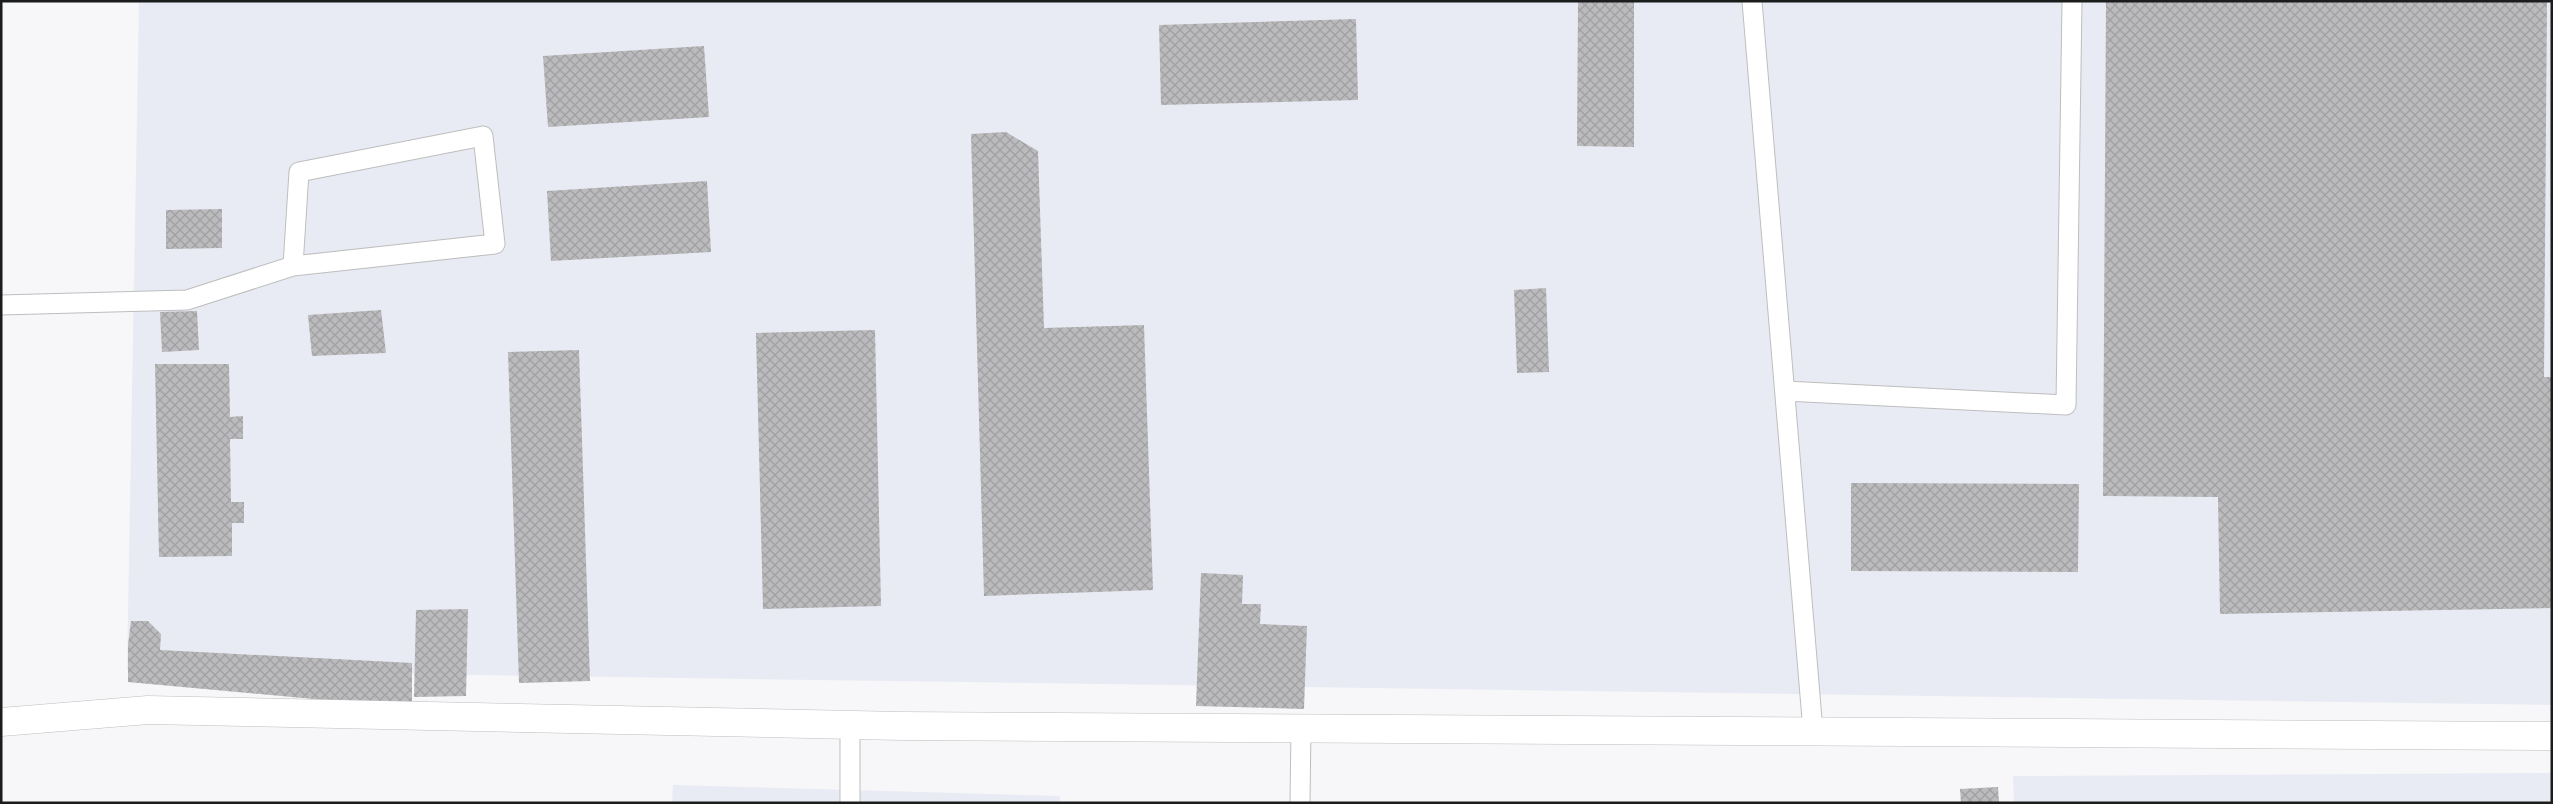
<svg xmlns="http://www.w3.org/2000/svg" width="2553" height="804" font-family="'Work Sans',sans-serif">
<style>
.built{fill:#e9ebf4}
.building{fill:url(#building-cross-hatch)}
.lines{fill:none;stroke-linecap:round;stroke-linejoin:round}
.service-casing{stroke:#bebebf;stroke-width:21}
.minor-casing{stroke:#bebebf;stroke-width:29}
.service{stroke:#fff;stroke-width:19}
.minor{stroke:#fff;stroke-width:28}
</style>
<defs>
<pattern id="building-cross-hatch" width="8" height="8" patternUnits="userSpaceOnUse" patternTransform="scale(1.25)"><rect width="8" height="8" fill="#bbbabc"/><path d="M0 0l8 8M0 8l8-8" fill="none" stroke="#a09fa1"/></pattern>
</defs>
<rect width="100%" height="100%" fill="#f7f7f9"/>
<path class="built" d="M139,1H2552V705L127,670Z
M2552,773V803H2014L2013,776Z
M673,785L1060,796V803H672Z"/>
<path class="building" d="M1578,1H1634V147L1577,146Z
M2106,1H2547L2544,377H2552V608L2220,614L2218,497L2103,496Z
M1356,19L1358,100L1161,105L1159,25Z
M704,46L709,117L548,127L543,56Z
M1006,132L1038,151L1044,328L1144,325L1153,590L984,596L971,134Z
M707,181L711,252L551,261L547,191Z
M222,209V248L166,249V210Z
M1546,288L1549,372L1517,373L1514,290Z
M381,310L386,353L312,356L308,315Z
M197,311L199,350L162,352L160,312Z
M875,330L881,606L763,609L756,333Z
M579,350L590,681L519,683L508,352Z
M155,364H229L230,417L243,416V439H230L231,502H244V523H232V556L159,557Z
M1851,483L2079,484L2078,572L1851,571Z
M1201,573L1243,575L1242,604H1261L1260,624L1307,626L1304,709L1196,706Z
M468,609L466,696L414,697L416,610Z
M131,621H148L161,634L160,650L412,663V708L128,682V645Z
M1998,787L1999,803H1961L1960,789Z"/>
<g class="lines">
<defs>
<path id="service" d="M1752,1L1813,731
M1,305L187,300L293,266L495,244L483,136L299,172L293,266
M1785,391L2066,405L2072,1
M850,803V725
M1300,803L1301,728"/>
<path id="minor" d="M1,722L148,710L901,726L2552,736"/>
</defs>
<use href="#service" class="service-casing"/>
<use href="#minor" class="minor-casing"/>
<use href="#service" class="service"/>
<use href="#minor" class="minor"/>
</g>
<rect width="2553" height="804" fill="none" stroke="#1b1c1c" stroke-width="5"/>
</svg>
